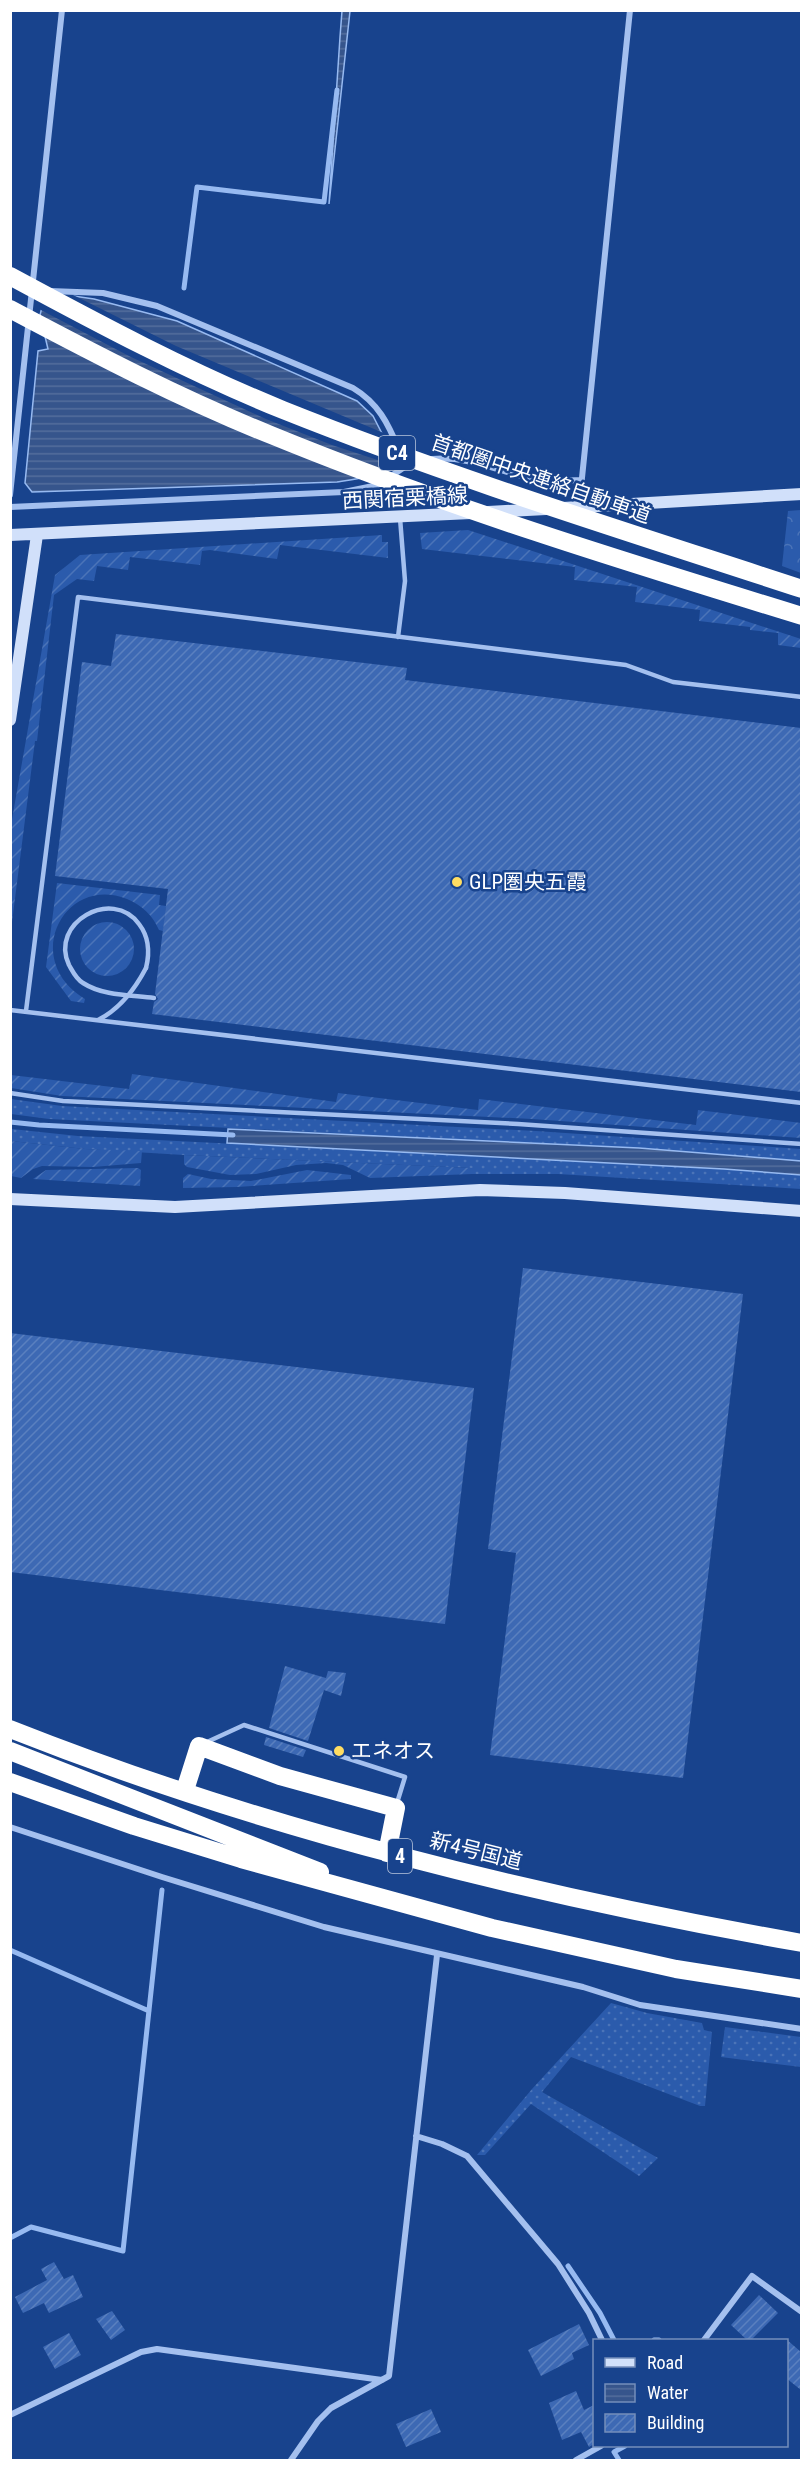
<svg xmlns="http://www.w3.org/2000/svg" width="812" height="2471" font-family="'Roboto Condensed','Noto Sans JP',sans-serif">
<style>
.grass{fill:url(#grass-dots)}
.park{fill:url(#park-crowns)}
.garden{fill:url(#garden-furrows)}
.water{fill:url(#water-rules);stroke:#97baf1;stroke-width:1.5}
.pier{fill:#18438d}
.lines{fill:none;stroke-linecap:round;stroke-linejoin:round}
.stream{stroke:#97baf1;stroke-width:5}
.building{fill:url(#building-hatch)}
.lane{stroke:#a4c0ef;stroke-width:4.5}
.street{stroke:#a4c0ef;stroke-width:6}
.secondary{stroke:#d1e0fa;stroke-width:12}
.highway{stroke:#fff;stroke-width:18}
.lane-bridge{stroke:#a4c0ef;stroke-width:4.5}
.highway-bridge{stroke:#fff;stroke-width:18}
.poi-dot{fill:#ffdd62;stroke:#18438d;stroke-width:2}
.labels{text-anchor:middle;dominant-baseline:central;stroke-width:5;stroke-linejoin:round;paint-order:stroke}
.shield{fill:#18438d;stroke:#bac7dd;stroke-width:1.5}
.shield-label{font-size:20px;font-weight:bold;fill:#fff}
.street-label{font-size:21px;fill:#fff;stroke:#18438d}
.poi-label{font-size:21px;fill:#fff;stroke:#18438d;text-anchor:start}
</style>
<defs>
<pattern id="grass-dots" width="8" height="8" patternUnits="userSpaceOnUse" patternTransform="scale(1.5)"><rect width="8" height="8" fill="#2b5bac"/><path d="M2 2h.1M6 6h.1" fill="none" stroke="#4b74b8" stroke-width="1.8" stroke-linecap="round"/></pattern>
<pattern id="park-crowns" width="20" height="18" patternUnits="userSpaceOnUse" patternTransform="scale(1.5)"><rect width="20" height="18" fill="#2b5bac"/><path d="M2 6a3 3 0 1 1 6 0M12 15a3 3 0 1 1 6 0" fill="none" stroke="#4b74b8"/></pattern>
<pattern id="garden-furrows" width="10" height="10" patternUnits="userSpaceOnUse" patternTransform="scale(1.5)"><rect width="10" height="10" fill="#2b5bac"/><path d="M-1 1l2-2M0 10L10 0M9 11l2-2" fill="none" stroke="#4b74b8"/></pattern>
<pattern id="water-rules" width="6" height="5" patternUnits="userSpaceOnUse" patternTransform="scale(1.5)"><rect width="6" height="5" fill="#36558c"/><path d="M0 2.5h6" fill="none" stroke="#546e9d"/></pattern>
<pattern id="building-hatch" width="6" height="6" patternUnits="userSpaceOnUse" patternTransform="scale(1.5)"><rect width="6" height="6" fill="#3d69b4"/><path d="M-1 1l2-2M0 6l6-6M5 7l2-2" fill="none" stroke="#5a80bf"/></pattern>
</defs>
<rect width="100%" height="100%" fill="#18438d"/>
<path class="grass" d="M11,1099L62,1106L536,1131L801,1149V1161L639,1148L49,1119L11,1114Z
M12,1129L78,1136L724,1169L801,1175V1189L558,1174H472L471,1168L184,1155L85,1149L11,1141Z
M611,2003L647,2013L702,2023L704,2030L712,2032L705,2106H700L571,2057L542,2092L658,2158L639,2176L531,2104L485,2155H477L532,2089Z
M725,2027L801,2037V2067L721,2057Z"/>
<path class="park" d="M801,510H802L801,573L782,566L788,511Z"/>
<path class="garden" d="M468,530L801,639V648L778,645V633L750,630V627L699,621L700,610L635,602L637,587L574,580L575,567L422,549L420,533Z
M382,535V542H388V558L280,545L277,559L210,550L202,551L200,565L130,557L128,570L97,566L94,581L77,579L54,595L37,741H35L11,930V825L55,575L80,555Z
M57,883L160,895L159,905L166,906L163,931L159,930C153,916 142,905 127,899C64,874 20,960 85,999L84,1003L71,1001L46,967Z
M80 949a27 27 0 1 1 54 0a27 27 0 1 1-54 0Z
M132,1074L336,1102L338,1093L478,1110L479,1099L696,1125L698,1110L801,1123V1138L532,1119L62,1096L11,1088V1075L129,1089Z
M11,1141L85,1149L142,1151L141,1163L93,1167L42,1166L33,1169L21,1178L11,1176Z
M184,1155L472,1168V1174L370,1178L343,1165L326,1163L296,1165L256,1174L230,1175L187,1167L184,1164Z
M138,1168L141,1170L140,1186L33,1179L46,1170Z
M307,1170L351,1175V1179L237,1187L183,1188V1178L188,1174L211,1179L251,1181Z"/>
<path class="water" d="M342,11H350L329,204L340,37Z
M46,292L94,299L177,321L357,401L373,416L393,455C385,477 358,479 337,482L32,492L25,483L38,351L48,349L40,315Z
M228,1129L639,1148L801,1161V1175L724,1169L227,1143Z"/>
<path class="pier" d="M43,291L67,292L176,346L386,434L396,455L393,465L332,445L266,419L131,357L39,309Z"/>
<g class="lines">
<path class="stream" d="M184,288L197,187L324,202L337,90
M10,1122L39,1125L233,1135
M10,1950L149,2011
M10,2238L31,2227L123,2251L162,1890
M568,2266L600,2313L614,2340
M654,2340H659
M619,2460L614,2452L625,2446"/>
</g>
<path class="building" d="M116,634L407,668L405,680L801,728V1092L152,1014L154,1002L158,999L155,994L168,889L55,876L82,662L111,666Z
M523,1268L743,1294L683,1778L490,1755L516,1553L488,1549Z
M10,1333L474,1388L445,1624L10,1572Z
M285,1666L326,1678L328,1671L346,1673L341,1696L324,1690L308,1741L269,1728Z
M266,1737L306,1750L303,1757L264,1745Z
M54,2262L64,2279L73,2275L83,2297L49,2313L44,2303L23,2313L15,2297L47,2280L41,2269Z
M759,2295L778,2313L751,2340H747L731,2325Z
M112,2311L125,2330L111,2340L96,2319Z
M579,2324L589,2345L572,2353L574,2359L541,2376L528,2350Z
M69,2333L81,2355L55,2369L43,2347Z
M786,2339L801,2352V2390L786,2378Z
M576,2391L584,2410L594,2405V2444L589,2447L581,2432L562,2440L549,2403Z
M431,2409L441,2432L406,2447L396,2424Z"/>
<g class="lines">
<path class="lane" d="M398,637L405,581L400,518
M10,1010L802,1103
M26,1011L78,597L626,665L673,682L802,697
M98,1020C120,1009 135,989 146,968
M10,1093L63,1101L518,1124L802,1144
M207,1742L244,1725L405,1777L397,1803"/>
<path class="street" d="M50,291L103,293L157,306L353,388C378,403 388,423 399,450
M432,459C467,455 500,472 534,479C549,482 565,481 581,480
M10,495L62,10
M10,507L344,492L378,485L406,466L413,463
M579,507L630,10
M10,1827L162,1877L324,1927L583,1987L640,2005L802,2029
M416,2136L442,2144L467,2156L558,2264L589,2313L602,2340
M704,2340L752,2276L802,2312
M10,2415L141,2352L157,2349L382,2380
M291,2460L318,2421L331,2408L389,2376L437,1955
M576,2460L601,2446"/>
<path class="secondary" d="M563,508L802,494
M488,512L546,509
M10,535L471,513
M10,720L37,535
M10,1199L175,1207L480,1190L565,1193L802,1211"/>
<path class="highway" d="M10,1729C265,1830 532,1895 802,1943
M10,1751L320,1872
M10,1782L134,1826L241,1859L492,1928L676,1969L802,1989
M185,1790L199,1746L280,1776L396,1808L387,1853"/>
<path class="lane-bridge" d="M146,968C150,952 149,937 139,924C112,887 49,923 69,965C73,972 76,979 83,983C103,996 131,995 154,998"/>
<path class="highway-bridge" d="M10,276C99,324 189,372 283,410C453,478 628,532 802,589
M10,309C95,354 181,399 271,435C444,506 623,561 802,616"/>
</g>
<g class="poi-dot">
<circle cx="457" cy="882" r="6"/>
<circle cx="339" cy="1751" r="6"/>
</g>
<g class="labels">
<g class="shield">
<rect x="379" y="436" width="36" height="34" rx="4.5"/>
<rect x="388" y="1839" width="24" height="34" rx="4.5"/>
</g>
<g class="shield-label">
<text x="397" y="453">C4</text>
<text x="400" y="1856">4</text>
</g>
<g class="street-label">
<text transform="translate(541 479) rotate(19)">首都圏中央連絡自動車道</text>
<text transform="translate(405 498) rotate(-3)">西関宿栗橋線</text>
<text transform="translate(476 1851) rotate(14)">新4号国道</text>
</g>
<g class="poi-label">
<text x="469" y="882">GLP圏央五霞</text>
<text x="351" y="1751">エネオス</text>
</g>
</g>
<rect width="812" height="2471" fill="none" stroke="#ffffff" stroke-width="24"/>
<rect x="593" y="2339" width="195" height="108" fill="#18438d" stroke="#748ebb" stroke-width="1.5"/>
<rect x="605" y="2358" width="30" height="9" fill="#d1e0fa" stroke="#748ebb" stroke-width="1.5"/>
<text x="647" y="2369" font-size="18" fill="#ffffff">Road</text>
<rect x="605" y="2384" width="30" height="18" fill="url(#water-rules)" stroke="#748ebb" stroke-width="1.5"/>
<text x="647" y="2399" font-size="18" fill="#ffffff">Water</text>
<rect x="605" y="2414" width="30" height="18" fill="url(#building-hatch)" stroke="#748ebb" stroke-width="1.5"/>
<text x="647" y="2429" font-size="18" fill="#ffffff">Building</text>
</svg>
